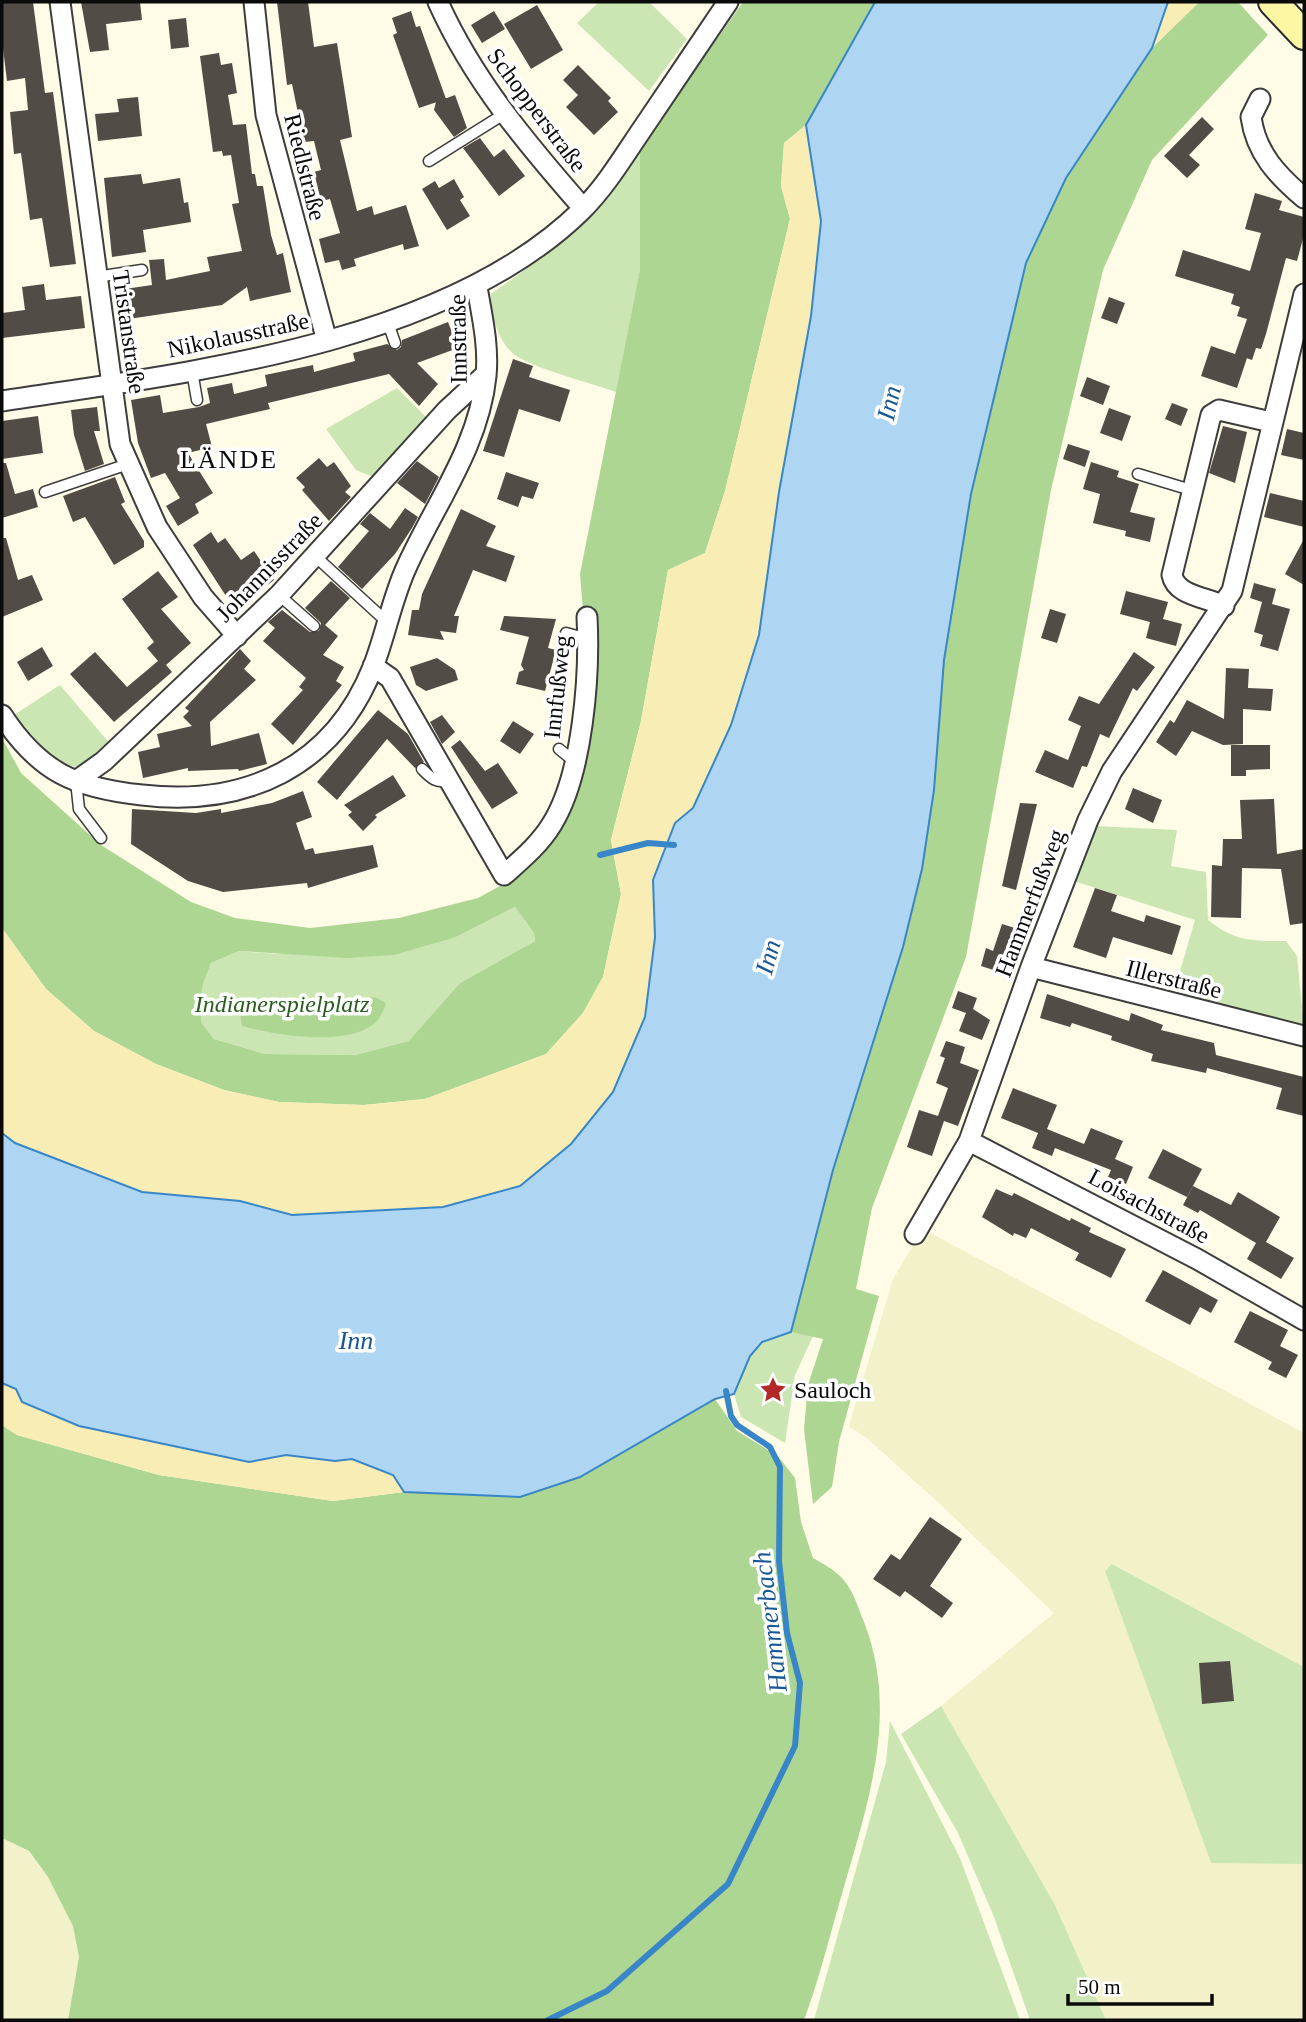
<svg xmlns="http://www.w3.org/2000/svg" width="1306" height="2022" font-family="Georgia,serif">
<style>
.farmland{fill:#f2f1c9}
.green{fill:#cbe6b3}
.forest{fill:#aed693;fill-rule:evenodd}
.sand{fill:#f8edb5}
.water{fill:#aed6f3;stroke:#3886c7;stroke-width:2}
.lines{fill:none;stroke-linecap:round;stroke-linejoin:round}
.stream{stroke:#3886c7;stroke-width:6}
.building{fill:#524c47}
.lane-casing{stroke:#3d3d3d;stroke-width:13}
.street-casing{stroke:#3d3d3d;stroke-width:23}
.secondary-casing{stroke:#2c2c2c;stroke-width:32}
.lane{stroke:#fff;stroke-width:10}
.street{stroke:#fff;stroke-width:19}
.secondary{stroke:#fcf7a4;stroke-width:28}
.labels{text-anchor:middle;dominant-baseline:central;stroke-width:7;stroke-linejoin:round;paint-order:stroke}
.street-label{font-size:24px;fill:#0a0a0a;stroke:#fff}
.park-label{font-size:24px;font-style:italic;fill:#285d1e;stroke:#fff}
.poi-label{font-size:24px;fill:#0a0a0a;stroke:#fff;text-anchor:start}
.water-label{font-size:26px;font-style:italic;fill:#195895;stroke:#fff}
.neighbourhood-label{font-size:26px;letter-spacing:2px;fill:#0a0a0a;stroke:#fff}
</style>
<rect width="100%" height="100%" fill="#fefbe7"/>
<path class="farmland" d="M923,1229L1304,1433V1667L1113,1564L1105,1571L1211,1863L1304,1864V2020H1106L1055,1905L941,1706L1054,1613L941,1505L868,1439L849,1426L893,1279Z
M2,1838L28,1851L48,1877L74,1926L79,1957L68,2020H2Z"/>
<path class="green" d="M599,2H649L687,39L649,91L577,23Z
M640,149V269L616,392C588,382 542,371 518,357C500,347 489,313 491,294L557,247L600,200Z
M397,388L427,418L376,478L356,470L326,429Z
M60,685L112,746L84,766C56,772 26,738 11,717Z
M1095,826L1177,830L1171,866L1206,872L1208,920C1236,942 1252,941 1286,941L1297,956L1304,1027L1173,995L1195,920L1074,881Z
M515,907L534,933L535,941L460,983L410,1041L355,1055L265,1054L214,1039L201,1022L202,987L211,963L239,951L276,954L456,937Z
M791,1332L813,1336L795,1375L785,1443L741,1417L734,1394L750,1356L763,1342Z
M1112,1564L1304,1667V1864L1211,1863L1105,1571Z
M941,1706L1055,1905L1106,2020H1030L994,1917L958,1833L901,1734Z
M890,1721L960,1858L1020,2020H814L886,1762Z"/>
<path class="forest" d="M743,2H875L806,125L784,143L781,186L790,219L725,491L705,553L668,570L641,721L611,840L621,894L603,977L583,1013L546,1054L425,1099L364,1105L279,1102L224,1090L156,1064L94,1031L46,989L2,928V738L21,773L101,845L191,902L235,918L310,928L399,918L478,898L511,880L551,836L590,697L580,574L640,269V149ZM515,907L534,933L535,941L460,983L409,1041L355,1055L265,1054L214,1039L201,1022L202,987L211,963L239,951L347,958L394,955L456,937Z
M1199,2H1238L1268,35L1152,160L1103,270L1051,490L966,957L872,1208L856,1289L879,1296L839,1442L832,1487L813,1504L804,1429L808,1385L823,1339L791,1332L833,1170L903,947L922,869L934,790L944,660L971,494L1026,263L1066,178L1106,114L1152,48Z
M375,997L386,1003C384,1008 381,1018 376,1022C348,1048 275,1035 242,1026L240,1014L247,1002L300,1006Z
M715,1399L737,1431L778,1456L795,1478L801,1522L813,1558C848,1577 850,1585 864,1622C900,1714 867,1806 841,1897C829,1938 819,1980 804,2020H68L79,1957L73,1926L48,1877L29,1851L2,1838V1425L17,1435L159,1475L333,1501L404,1492L520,1497Z"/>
<path class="sand" d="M1168,2H1199L1152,48Z
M806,125L821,221L811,316L779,492L759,635L731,725L693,808L675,823L653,880L655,937L645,1017L613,1092L571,1144L520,1186L443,1207L292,1215L240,1201L142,1192L15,1143L2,1133V928L46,989L94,1031L156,1064L224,1090L279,1102L364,1105L425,1099L546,1054L583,1013L603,977L621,894L611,840L641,721L668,570L705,553L725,491L790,219L781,186L784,143Z
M2,1383L16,1389L23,1402L79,1426L249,1462L286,1455L335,1461L352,1459L394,1475L404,1492L333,1501L159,1475L17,1435L2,1425Z"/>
<path class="water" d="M875,2H1168L1152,48L1066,178L1026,263L971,494L944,660L934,790L922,869L903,947L833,1170L791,1332L762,1342L750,1356L734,1394L715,1399L580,1477L520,1497L404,1492L393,1475L352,1459L335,1461L286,1455L249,1462L79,1426L22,1402L16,1389L2,1383V1133L15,1143L142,1192L240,1201L292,1215L443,1207L520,1186L571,1144L613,1092L645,1017L655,937L653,880L675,823L693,808L731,725L759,635L779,492L811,316L821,221L806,125Z"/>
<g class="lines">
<path class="stream" d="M600,855L648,843L674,845
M548,2020L607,1991L728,1884L795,1746L800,1683L787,1633L779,1561L780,1467L770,1447L737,1425L731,1416L726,1391"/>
</g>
<path class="building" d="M2,2H33L45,93L53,92L76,264L50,267L42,218L30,220L21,153L14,154L10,112L28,110L25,78L7,81L2,40Z
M81,2H140L142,20L106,24L109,50L90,52Z
M277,2H308L314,47L337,43L352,137L340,140L357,211L372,206L374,215L406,205L419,246L404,250L403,244L354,259L356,266L342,270L339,260L325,263L319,239L340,233L330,199L321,201L314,172L321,170L314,141L304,142L292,84L287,85Z
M537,5L563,50L531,69L504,24Z
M411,11L416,27L420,26L446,99L419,108L393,35L397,33L392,18Z
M494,11L505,29L482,43L471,25Z
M186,18L189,47L171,49L168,20Z
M219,53L221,65L232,63L237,93L228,95L233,125L246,124L252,174H255L257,186H263L271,235L277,255L283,253L291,292L250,301L247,287L222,305L122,320L118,290L152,285L149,260L164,259L166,280L210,271L207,257L242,251L232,204L239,203L231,155L223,156L222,151L213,152L200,56Z
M578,65L611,98L608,101L618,112L594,135L566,107L578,95L563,80Z
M455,95L467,128L454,137L434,110L436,102Z
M138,97L142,136L98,141L95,114L119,112L117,99Z
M1202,117L1214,129L1189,155L1200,165L1187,178L1164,156Z
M480,138L494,157L504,149L525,176L499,196L463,148Z
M141,174L143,184L180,178L184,203L188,202L191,222L143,230L146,252L112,257L104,178Z
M454,179L464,197L460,200L470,216L447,230L422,189L435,181L439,188Z
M1255,193L1282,201L1279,210L1304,217V235L1297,261L1286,258L1266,334L1261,349L1256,348L1252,360L1235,354L1247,319L1237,316L1240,307L1231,304L1234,294L1175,276L1183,250L1250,271L1261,233L1245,229Z
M44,284L46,300L81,296L85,328L2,338V313L25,310L22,287Z
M1109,297L1125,303L1117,324L1101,318Z
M448,322L458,348L417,363L438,384L419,406L389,374L268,403L270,409L206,424L212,447L188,453L213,493L195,504L199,513L178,526L166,506L180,498L165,473L151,478L138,443L131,400L160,395L163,413L199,407L210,403L207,388L232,383L234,394L267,386L265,375L313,365L314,372L355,361L353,353L387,344L397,350L401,347L402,340Z
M1211,346L1247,358L1237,388L1201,376Z
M513,359L533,366L529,377L570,390L560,422L519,409L504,457L483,451Z
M1087,377L1110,386L1103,405L1080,396Z
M1172,403L1188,409L1181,426L1165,419Z
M97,407L100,431H94L104,464L85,471L74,435L71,410Z
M1109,408L1131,416L1122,441L1100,433Z
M38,416L43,453L2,459V421Z
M1223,426L1247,432L1235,483L1209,473Z
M1287,429L1304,433V460L1281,455Z
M1068,444L1090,451L1085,467L1063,459Z
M319,458L327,467L334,462L351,486L345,492L351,497L329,521L302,490L305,487L296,478Z
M417,461L439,477L425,504L397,483Z
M1091,462L1119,471L1117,477L1139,484L1130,512L1155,518L1150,542L1125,536L1126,531L1093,523L1100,494L1083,489Z
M2,463H6L15,494L33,489L38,507L2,518Z
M506,472L539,483L533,499L522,496L518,507L497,499Z
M115,477L125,502L121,504L144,541V547L114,565L85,517L73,522L63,496Z
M1270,493L1304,501V527L1264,517Z
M405,508L418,517L412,528L395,554L362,589L338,567L369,531L360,524L370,513L390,529Z
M461,509L496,526L486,546L515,556L506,582L473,570L454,616H459L456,633L440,631L444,640L408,635L412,610H419L422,594Z
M211,532L218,543L225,538L241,560L254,551L274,580L235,610L193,545Z
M2,538H6L18,580L32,575L43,600L2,617Z
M1304,539V585L1285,574Z
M158,571L178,597L161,609L191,643L166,665L172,672L114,722L70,674L95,652L127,687L158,661L147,648L154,642L122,599Z
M331,581L350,598L325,625L338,636L323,655L344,667L336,681L342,685L293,745L271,724L303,690L299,687L306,678L263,641L275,628L268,622L282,610L310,632L319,631L321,623L305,608Z
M1254,583L1276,589L1272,604L1290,609L1278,651L1260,646L1263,635L1254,632L1262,602L1250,598Z
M1126,591L1168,602L1163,619L1182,624L1176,646L1146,638L1150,622L1120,614Z
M1050,609L1066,614L1057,643L1041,638Z
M504,616L556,619L548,648L556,650L545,691L516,684L519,672L524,670L521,665L529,637L500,630Z
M42,647L53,666L28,681L17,662Z
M240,649L251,661L244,669L256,680L210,722L211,746L259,733L267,764L239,771L238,769L188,771V768L143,778L138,752L160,747L157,734L192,726L183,717L189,711L185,708Z
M1134,652L1155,667L1137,691L1133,688L1109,738L1100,734L1087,767L1082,766L1073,788L1035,772L1045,750L1068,760L1081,726L1068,720L1079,696L1099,704Z
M437,658L455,670L458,680L426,691L416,685L410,667Z
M1226,668L1249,669L1248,688L1273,689L1271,711L1243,709V744L1223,745L1192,731L1176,756L1156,742L1170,720L1174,723L1187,700L1224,719Z
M378,710L408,734L424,762L415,768L387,739L337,800L317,782Z
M442,715L455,732L442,744L430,722Z
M513,721L534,734L520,754L500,741Z
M460,740L485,771L498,763L518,793L492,809L451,747Z
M1231,745H1270V769L1246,770V776H1231Z
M393,775L406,796L375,815L377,817L363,831L348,815L352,812L344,805Z
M1133,788L1162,800L1153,823L1125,809Z
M303,791L312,817L296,823L305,850L313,848L315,854L373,845L378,867L308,888L307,883L223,892L188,881L131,844L132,809L196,813L221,809V813L272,803Z
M1274,799L1277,854L1304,849V923L1290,925L1281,869L1242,868L1241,918L1211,917L1212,865L1222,866L1223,839H1242L1240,800Z
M1020,803L1037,804L1016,890L1002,886Z
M1095,888L1117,895L1111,911L1144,922L1146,915L1181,926L1172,955L1113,937L1106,958L1073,947Z
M1002,924L1024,931L1009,975L981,966L986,948L993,951Z
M958,991L977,998L973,1009L990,1020L982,1040L959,1031L966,1013L952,1008Z
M1047,994L1129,1021L1131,1013L1163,1025L1161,1030L1214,1043L1216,1055L1304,1077V1116L1276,1109L1282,1088L1207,1068L1206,1073L1151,1061L1153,1054L1111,1040L1112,1036L1072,1023L1070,1027L1040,1018Z
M946,1041L965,1047L960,1063L979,1070L958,1126L944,1121L932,1156L907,1147L919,1110L938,1116L948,1088L936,1083L945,1058L940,1056Z
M1013,1088L1057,1105L1047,1129L1084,1144L1091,1128L1123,1141L1115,1159L1133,1167L1126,1184L1108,1177L1111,1170L1055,1148L1052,1156L1032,1148L1038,1133L1001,1118Z
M1163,1149L1202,1169L1187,1197L1148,1178Z
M1193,1186L1231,1205L1238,1192L1280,1217L1266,1242L1294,1258L1281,1279L1247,1259L1256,1243L1200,1210L1198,1213L1183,1205Z
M996,1189L1012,1196L1014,1193L1070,1221L1071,1218L1091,1228L1089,1232L1126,1249L1111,1278L1075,1260L1079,1253L1031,1228L1026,1238L1014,1233L1013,1236L982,1217Z
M1163,1270L1218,1300L1211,1313L1200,1307L1190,1325L1145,1301Z
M1250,1311L1288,1330L1280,1346L1298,1355L1286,1378L1268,1369L1272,1362L1234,1342Z
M930,1517L962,1539L930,1586L953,1603L942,1618L905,1591L900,1597L873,1579L891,1554L900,1560Z
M1230,1661L1234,1701L1202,1704L1199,1663Z"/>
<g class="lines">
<defs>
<path id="lane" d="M429,161L504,114
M96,277L142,270
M387,320L395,343
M192,371L197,400
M1138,474L1191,490
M45,492L128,464
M315,556L387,622
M279,595L314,626
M566,633L588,639
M559,749L574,761
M422,769C430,777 436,784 448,780
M76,781L79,809L101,838"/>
<path id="street" d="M60,2L120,444L157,527L203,597L237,636
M254,2L266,115L327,341
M438,2C473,80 527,144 583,208
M1260,99L1251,117C1256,153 1277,175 1304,198
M2,401C185,373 445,345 582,210C607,185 625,154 645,125C673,84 700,43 728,2
M1224,606C1207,597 1176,596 1172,575L1211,415L1219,410L1271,422
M373,666L390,678L504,875C522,859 540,844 552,824C583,774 590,675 587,617
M2,715C39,772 75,788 142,795C246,807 333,767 373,667C386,634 392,598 407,566C435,504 479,446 486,376C489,346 482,316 477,287
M76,781L104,761L279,595L447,410L486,374
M1031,967L1304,1036
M969,1141L1197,1259L1304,1320
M915,1234L969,1141L1031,967L1088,820L1112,771L1232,591L1304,294"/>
<path id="secondary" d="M1273,2L1304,35"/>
</defs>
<use href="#lane" class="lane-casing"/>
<use href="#street" class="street-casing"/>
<use href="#secondary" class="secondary-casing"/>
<use href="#lane" class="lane"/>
<use href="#street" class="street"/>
<use href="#secondary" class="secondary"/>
</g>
<defs>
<symbol id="sight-bare" viewBox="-9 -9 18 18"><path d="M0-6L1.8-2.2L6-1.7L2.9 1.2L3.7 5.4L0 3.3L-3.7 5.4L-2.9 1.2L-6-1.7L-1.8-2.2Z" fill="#b32928" stroke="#fff" stroke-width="2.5" paint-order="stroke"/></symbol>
</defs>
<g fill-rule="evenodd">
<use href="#sight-bare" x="754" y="1371" width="38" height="38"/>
</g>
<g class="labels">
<g class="street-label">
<text transform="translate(537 110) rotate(53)">Schopperstraße</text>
<text transform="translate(305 167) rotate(76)">Riedlstraße</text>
<text transform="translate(129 332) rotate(82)">Tristanstraße</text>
<text transform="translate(238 335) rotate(-12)">Nikolausstraße</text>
<text transform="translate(458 339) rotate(-91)">Innstraße</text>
<text transform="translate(269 567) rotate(-46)">Johannisstraße</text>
<text transform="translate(557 687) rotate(-84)">Innfußweg</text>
<text transform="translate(1030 903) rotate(-69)">Hammerfußweg</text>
<text transform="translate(1174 979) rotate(14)">Illerstraße</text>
<text transform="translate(1149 1206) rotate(28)">Loisachstraße</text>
</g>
<g class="park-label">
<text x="282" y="1004">Indianerspielplatz</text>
</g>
<g class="poi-label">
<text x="794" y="1390">Sauloch</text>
</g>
<g class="water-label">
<text transform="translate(889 403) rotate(-77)">Inn</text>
<text transform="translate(768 957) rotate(-74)">Inn</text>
<text x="356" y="1340">Inn</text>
<text transform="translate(770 1622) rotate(-97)">Hammerbach</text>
</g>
<g class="neighbourhood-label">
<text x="229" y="459">LÄNDE</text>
</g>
</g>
<rect width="1306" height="2022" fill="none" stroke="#0a0a0a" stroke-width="7"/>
<path d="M1068 1994v10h144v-10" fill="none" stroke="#0a0a0a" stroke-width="3.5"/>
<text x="1078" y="1994" font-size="21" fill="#0a0a0a" stroke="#ffffff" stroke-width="5" paint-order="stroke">50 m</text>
</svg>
